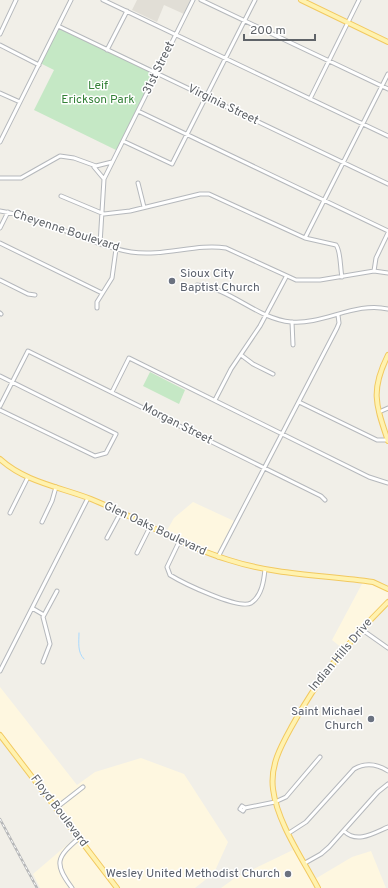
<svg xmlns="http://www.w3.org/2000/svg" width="388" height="888" font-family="Overpass,sans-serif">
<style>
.commercial{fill:#fef7e0}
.education{fill:#e1ded6}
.green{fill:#c5e8c5}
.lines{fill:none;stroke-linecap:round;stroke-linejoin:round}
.stream{stroke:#aadaff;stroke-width:1}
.minor-casing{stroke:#b5b8bc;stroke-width:5}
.major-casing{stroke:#f2c960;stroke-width:6}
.minor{stroke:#fff;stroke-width:3}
.major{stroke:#fff2af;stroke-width:4}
.rail-casing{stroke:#b6b7b8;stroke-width:2.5}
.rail{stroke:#fff;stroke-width:1;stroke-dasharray:3;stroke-linecap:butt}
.worship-dot{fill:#6b7280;stroke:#fff;stroke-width:1.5}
.labels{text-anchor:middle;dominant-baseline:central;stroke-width:3;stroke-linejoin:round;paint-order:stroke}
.street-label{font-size:12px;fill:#5f6368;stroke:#fff}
.park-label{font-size:12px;fill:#348238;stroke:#fff}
.worship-label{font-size:12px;fill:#5b616d;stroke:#fff;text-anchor:end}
</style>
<rect width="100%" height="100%" fill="#f1efe8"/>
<path class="commercial" d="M193,502L234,521L218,554L166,532L174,518Z
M363,582L375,585L388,591V599L342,648L332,640Z
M0,687L77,785L95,772L141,758L184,774L228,842L214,873L195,888H40L33,874L75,838L0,739Z
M299,847L315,879L352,857L371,851L386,888H221L235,878Z"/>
<path class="education" d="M137,0H191L184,14L164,5L157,22L132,10Z"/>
<path class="green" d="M58,26L157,74L118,151L34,110L54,70L40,63Z
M150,372L185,390L179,404L143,386Z"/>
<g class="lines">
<path class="stream" d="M79,633C79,642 77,652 84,659"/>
<defs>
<path id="minor" d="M103,0L388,136
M201,0L388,89
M58,26L388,184
M0,34L16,0
M0,45L39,65
M107,50L127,11
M0,93L20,102
M310,99L359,0
M138,111L388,231
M123,141L172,164L255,0
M0,142L71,0
M94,167L104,179
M0,178H21L60,156L74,158L96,166L112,162
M138,183L144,207
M61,196L104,214L130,211L200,194H209L305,238L336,245C341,251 340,268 342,277
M0,211C46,218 86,244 131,252C163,257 197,243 226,248L296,280H320L374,271L388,273
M0,228L8,212
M305,238L388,74
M0,243L102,293
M100,244L104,179L193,0
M374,271L376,258L388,233
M0,280L28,294L35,295
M197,285C231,288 257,319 291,322C323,325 356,301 388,309
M97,308V302L112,278L116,249
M0,313L1,314
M292,322L293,345
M241,355L253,364L273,374
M0,376L116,434L106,453L95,456L0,410
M112,392L129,358L369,477L388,483
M215,400L231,369L260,326L286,277
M299,402L377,440H388
M0,406L28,351L321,496L325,500
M379,412L388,408
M10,513L28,477
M42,522L52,501L56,487
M107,538L121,512
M179,542L167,567L170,575C183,583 239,610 251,603C262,596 264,580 265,569
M137,553L150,527
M218,557L337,328L339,323L338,315
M32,608L44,615
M361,629L388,648
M43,662L50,644L43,617L57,591
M0,671L88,498
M56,808L83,787
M245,808L243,811L240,809L242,806L245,808L275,802L286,797L320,757
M344,831C357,844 374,833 388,827
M289,833L306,822L354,769C366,762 377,764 388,771
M305,863L321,854L329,847L378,792L388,784
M72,888C53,863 57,857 79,838"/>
<path id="major" d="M301,0L388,42
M388,355C370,391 376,405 388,441
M0,459C25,482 60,487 91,499C138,518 180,545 229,560C275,575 325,575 373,582L388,589
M0,735L117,888
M318,888C302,858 277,822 273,789C270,765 281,746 292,726C318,678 349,641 388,602"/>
</defs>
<use href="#minor" class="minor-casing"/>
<use href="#major" class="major-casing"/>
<use href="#minor" class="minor"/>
<use href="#major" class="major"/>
<defs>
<path id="rail" d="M0,819L37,888"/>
</defs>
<use href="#rail" class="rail-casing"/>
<use href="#rail" class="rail"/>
</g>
<g class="worship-dot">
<circle cx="172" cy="281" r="4"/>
<circle cx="371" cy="719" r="4"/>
<circle cx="288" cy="874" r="4"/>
</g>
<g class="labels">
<g class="street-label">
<text transform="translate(159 68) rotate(-64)">31st Street</text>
<text transform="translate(223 105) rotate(26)">Virginia Street</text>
<text transform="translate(66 231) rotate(18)">Cheyenne Boulevard</text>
<text transform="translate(177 424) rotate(27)">Morgan Street</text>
<text transform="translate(155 529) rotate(25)">Glen Oaks Boulevard</text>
<text transform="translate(341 655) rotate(-50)">Indian Hills Drive</text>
<text transform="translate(59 811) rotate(53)">Floyd Boulevard</text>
</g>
<g class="park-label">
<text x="98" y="86">Leif<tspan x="98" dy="14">Erickson Park</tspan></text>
</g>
<g class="worship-label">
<text x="180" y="274" text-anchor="start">Sioux City<tspan x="180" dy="14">Baptist Church</tspan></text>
<text x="363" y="712">Saint Michael<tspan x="363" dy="14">Church</tspan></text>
<text x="280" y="874">Wesley United Methodist Church</text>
</g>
</g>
<path d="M244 34v6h71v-6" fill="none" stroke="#5f6368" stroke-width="2"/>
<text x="250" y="34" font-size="12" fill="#5f6368" stroke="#ffffff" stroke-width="3" paint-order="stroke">200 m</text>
</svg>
